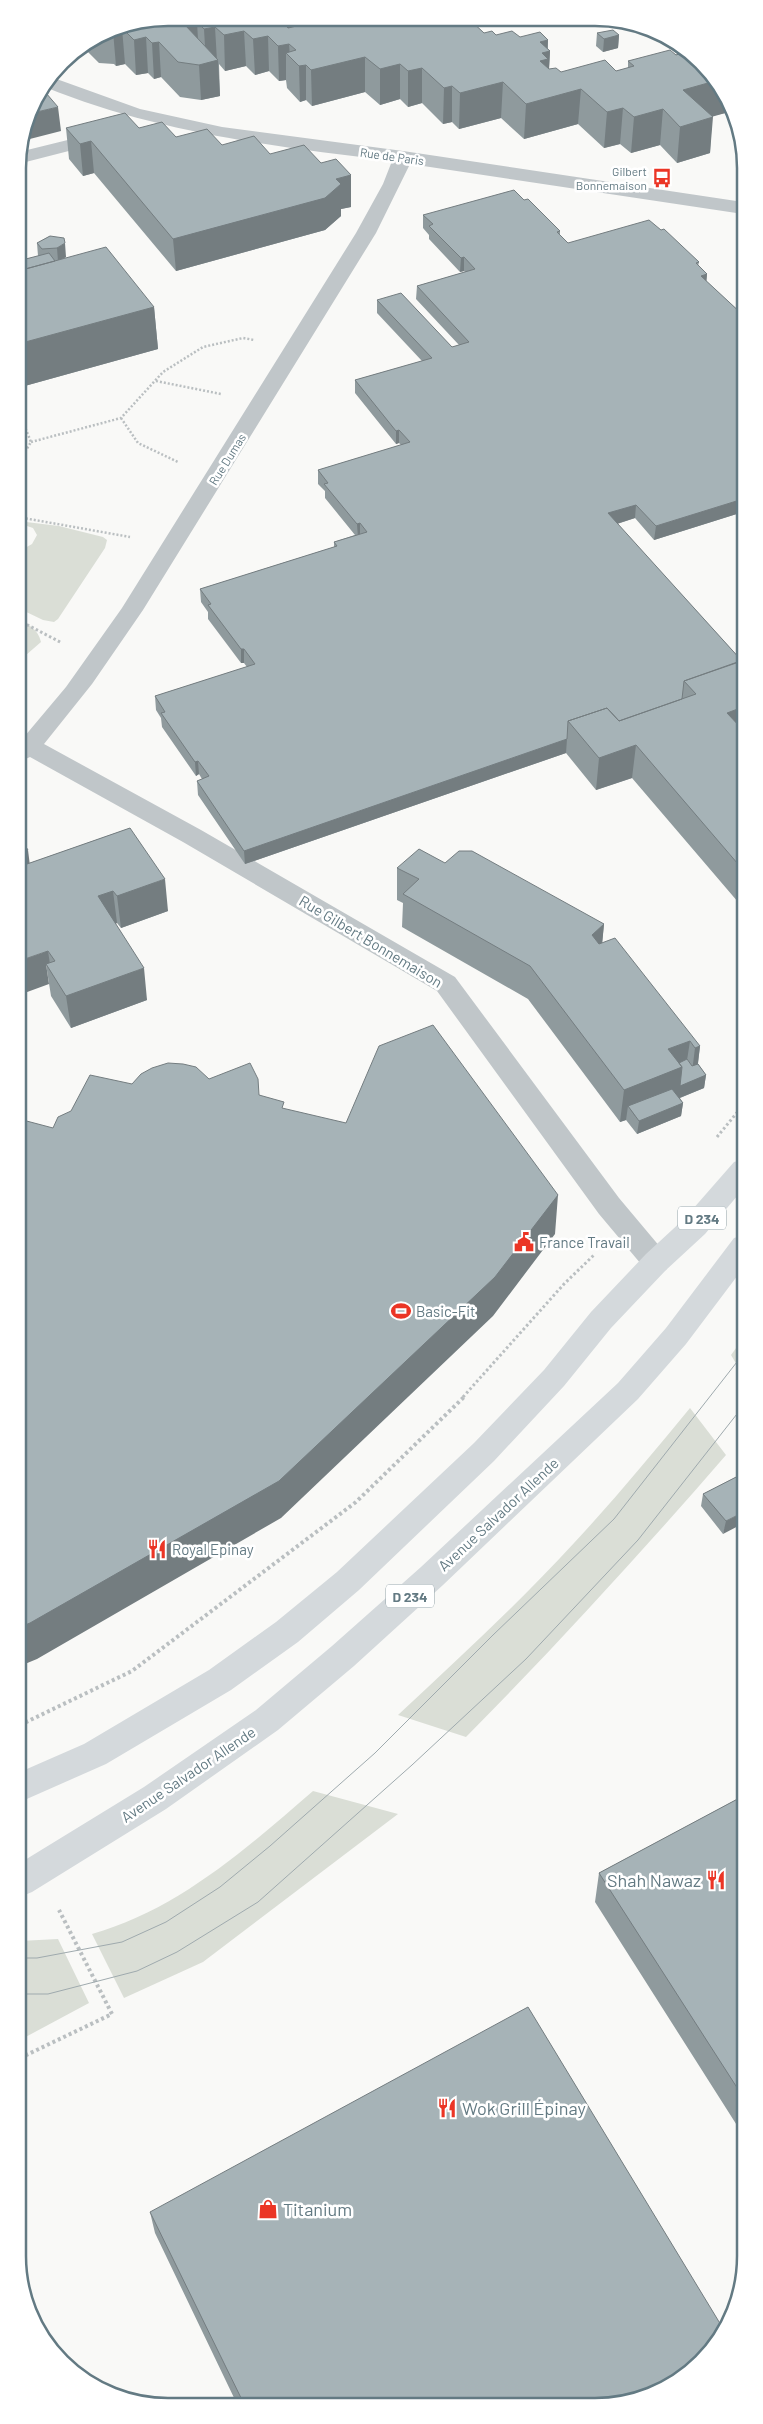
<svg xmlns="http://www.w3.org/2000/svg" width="763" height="2424" font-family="Barlow,sans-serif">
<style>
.green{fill:#daded6}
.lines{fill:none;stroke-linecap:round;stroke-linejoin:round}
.path-far2{stroke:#babfc1;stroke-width:2.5;stroke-dasharray:2 2;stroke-linecap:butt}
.path-far1{stroke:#babfc1;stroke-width:3;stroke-dasharray:2.5 2.5;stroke-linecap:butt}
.path{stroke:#babfc1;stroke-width:4;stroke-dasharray:3 3;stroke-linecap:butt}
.minor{fill:#c0c6c9;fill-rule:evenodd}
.major{fill:#d4d9dc;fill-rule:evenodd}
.tram{stroke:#9faaae;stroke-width:1}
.wall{fill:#8f9a9d}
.shaded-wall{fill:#747d80}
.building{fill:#a6b3b7;stroke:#747d80}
.labels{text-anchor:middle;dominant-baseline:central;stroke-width:5;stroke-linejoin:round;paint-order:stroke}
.far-street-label{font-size:12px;fill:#637a83;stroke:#fff}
.far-poi-label{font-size:12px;fill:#637a83;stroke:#fff;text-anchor:end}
.shield{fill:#fff;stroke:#92a2a8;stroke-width:1}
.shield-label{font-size:14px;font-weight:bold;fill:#637a83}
.street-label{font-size:15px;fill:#637a83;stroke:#fff}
.poi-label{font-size:15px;fill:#637a83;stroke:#fff;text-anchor:start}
.near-poi-label{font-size:18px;fill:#637a83;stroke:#fff;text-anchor:start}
.rim{fill:none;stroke:#637a83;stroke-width:2.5}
</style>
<rect width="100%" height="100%" fill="#f9f9f7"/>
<path class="green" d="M18,521L59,526L103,537L107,540L105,548L58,619L54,622L43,620L18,608V552L32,544L37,535L33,528L18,523Z
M18,619C29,625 38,629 41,642L18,662Z
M744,1337V1377L731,1355Z
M690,1408L726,1455C642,1552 556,1646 466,1737L398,1715C458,1659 519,1603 574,1543C615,1499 652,1454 690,1408Z
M313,1791L398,1814L203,1962L124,1998L92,1934C178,1910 247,1848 313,1791Z
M58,1939L89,2003L20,2040V1941Z"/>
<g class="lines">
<path class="path-far2" d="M156,381L221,394
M18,410L31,442L18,464
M121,418L138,443L178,462
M31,442L121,418L163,372L203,347L243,338L254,340
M18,517L130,537"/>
<path class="path-far1" d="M18,620L62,643
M717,1137L744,1104
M463,1397L564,1284L595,1254"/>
<path class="path" d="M20,1725L132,1671L356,1502L465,1396
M20,2058L112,2014L59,1910"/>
<path class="minor" d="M51,77L140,109L222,127L403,151L743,202V214L410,164L376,233L143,610L92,684L44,744L201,830L455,977L619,1198L666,1254L670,1262L666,1270L656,1273L646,1270L599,1214L437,991L183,842L30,757L19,762L18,735L24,737L66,687L122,608L356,233L383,184L392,161C272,146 158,133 45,87Z
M102,128L108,129L111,133L100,143L18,164L19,152L88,135Z"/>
<path class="major" d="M744,1159V1188L705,1234L666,1270L611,1328L564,1386L494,1461L359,1590L298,1642L231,1690L106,1764L20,1802V1772L84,1744L209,1670L276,1622L337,1572L474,1443L544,1370L591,1312L646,1254L685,1218L734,1162Z
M744,1235V1267L686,1344L638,1399L443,1585L354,1666L278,1730L166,1809L32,1892L20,1897V1863L144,1787L256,1710L332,1646L421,1567L618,1383L666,1328L734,1238Z"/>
<path class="tram" d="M20,1958H37L122,1942L166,1922L220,1887L270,1846L375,1753L493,1635L614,1519L744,1353
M20,1994H48L137,1971L177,1952L258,1902L412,1765L526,1659L638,1540L744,1405"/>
</g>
<path class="wall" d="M168,18L469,19L484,33L496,35L548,40V49L550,51L549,69L561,72L616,71L628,68V61L680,54L681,46L702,62L730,101L735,117L729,112L712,116L710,153L677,163L660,145L631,153L620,144L604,148L578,124L524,139L501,118L459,129L452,122L443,124L422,103L408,107L400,99L380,105L365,92L312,106L306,100L300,102L287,88L286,80L279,81L269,71L255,75L246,66L225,71L219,64L220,96L201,100L180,97L161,77L154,79L148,73L136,75L125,64L116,66L114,64L99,63L87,51L77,53L76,52L111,29Z
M597,33L619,35L618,48L603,52L596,46Z
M66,128H139L176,137L321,163L351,175V207L341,209V216L325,230L176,271L94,173L83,176L69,159Z
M524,200L560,231V235L568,243L661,230L699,262L698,266L707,274L706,281L743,315V512L654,540L635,518L617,524L742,661L743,660L744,909L632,778L596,790L566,753L245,864L198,795L197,781L202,779L199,774L196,776L162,727L161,718L156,710L155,696L247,667L244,663H241L208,619V612L201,602L200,589L334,547V542L355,535L325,498V491L318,484V470L401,445L399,443L396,444L355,393V380L422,361L377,313V300L452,347L459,345L416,299L417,286L465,272L464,271L460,272L429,239V235L423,228V215Z
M50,236L66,257L63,259L154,307L158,349L21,387L18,384V261L38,256L37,243Z
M130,828L168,911L121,928L117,923L115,924L147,1000L71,1028L51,996L30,863Z
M445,863L604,924L602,943L700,1046L698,1064L706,1075L704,1088L680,1098L683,1103L681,1116L637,1134L626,1120L620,1122L528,999L402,927L403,903L397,900V868Z
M744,1473L723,1534L701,1506L703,1494Z
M745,1795V2138L595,1902L599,1873Z
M150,2212L624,2404H237L155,2233Z"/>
<path class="shaded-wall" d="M272,18H307V38L277,45Z
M197,22L199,57L185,25Z
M215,27L217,61L218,60L220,96L201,100L199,65L206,63L204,29Z
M122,28L125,64L116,66L113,31Z
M244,31L246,66L225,71L224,35Z
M619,35L618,48L603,52L604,39Z
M268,36L269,71L255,75L253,39Z
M146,37L148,73L136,75L134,40Z
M548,40L547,52L550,51L548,87L538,97L540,42Z
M159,42L161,77L154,79L152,43Z
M289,44L290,57L286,53V80L279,81L278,46Z
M87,45V51L77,53V52Z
M365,57V92L312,106L311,70Z
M400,64V99L380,105V69Z
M306,65V100L300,102L299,66Z
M422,68V103L408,107V71Z
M715,81L730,101L729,112L679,126L683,90Z
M503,82L501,118L459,129L460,93Z
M452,86V122L443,124L444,88Z
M581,89L578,124L524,139L526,104Z
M58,107L61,131L22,141L28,114Z
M623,108L620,144L604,148L607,112Z
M663,109L660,145L631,153L634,117Z
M713,117L710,153L677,163L680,127Z
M91,141L94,173L83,176L80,144Z
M351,175V207L341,209V216L325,230L176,271L173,239L336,179Z
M65,243L66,257L58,261L57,248Z
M464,257V271L460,272L461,258Z
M707,274L706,288L701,276Z
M154,307L158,349L21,387L18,366V344Z
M399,430V443L396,444V431Z
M743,499V512L654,540L656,526Z
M636,505L635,518L607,527L608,513Z
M360,523V537L358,538L357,524Z
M241,649H244V663H241Z
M743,707V738L727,713Z
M567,739L566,753L245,864L244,851Z
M636,745L632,778L596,790L599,758Z
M198,761L199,774L196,776L195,762Z
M28,850L32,882L20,853Z
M165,879L168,911L121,928L117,896Z
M113,891L117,923L101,929L98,896Z
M604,924L601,956L592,935Z
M48,951L51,971L46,964L49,984L19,995V961Z
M144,968L147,1000L71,1028L66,996Z
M690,1041L685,1073L706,1075L704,1088L635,1116L628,1106L626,1120L620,1122L624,1090L668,1049Z
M700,1046L696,1078L691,1080L695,1048Z
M683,1103L681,1116L637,1134L639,1121Z
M558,1195L555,1234L493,1316L281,1518L37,1659L20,1666V1627Z
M744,1512V1523L723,1534L726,1521Z"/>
<path class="building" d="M168,18H279L288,28L327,19H329L335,25L347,22L344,19H469L484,33L492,31L496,35L512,31L520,37L540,32L548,40L540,42L550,51L542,53L548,59L540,61L549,69L556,68L561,72L605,60L616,71L634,66L628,61L670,50L676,55L688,51L702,62L715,81L683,90L713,117L680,127L663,109L634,117L623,108L607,112L581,89L526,104L503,82L460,93L452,86L444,88L422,68L408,71L400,64L380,69L365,57L311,70L306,65L299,66L286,53L296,50L289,44L278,46L268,36L253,39L244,31L224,35L215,27L204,29L197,22L185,25L218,60L199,65L178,62L159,42L152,43L146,37L134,40L122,28L113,31L111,29Z
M613,30L619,35L604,39L597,33Z
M46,93L58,107L28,114L29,110L40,95Z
M125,113L139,128L162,122L176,137L207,129L222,145L254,136L270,154L304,145L321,163L336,159L351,175L336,179L341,184L325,198L173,239L91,141L80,144L66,128Z
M514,190L524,200L528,199L560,231L557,232L568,243L649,220L661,230L664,229L699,262L696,263L707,274L701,276L743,315V499L656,526L636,505L608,513L742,661L684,681L682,699L619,721L607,708L568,721L567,739L244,851L197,781L209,776L198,761L195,762L161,713L165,712L155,696L255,664L244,649H241L208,605L211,604L200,589L337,546L334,542L367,532L360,523L357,524L324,484L328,483L318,470L410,442L399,430L396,431L355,380L432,358L377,300L401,293L452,347L469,342L417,286L475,269L464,257L461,258L429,226L433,224L423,215Z
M50,236L64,238L65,243L57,248L42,249L37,243Z
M106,247L154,307L18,344V271Z
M49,253L55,261L18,271V261Z
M743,660V707L727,713L743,730L744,871L636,745L599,758L568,721L607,708L619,721L696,694L684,681Z
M130,828L165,879L117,896L113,891L98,896L144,968L66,996L46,964L55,961L48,951L19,961V836L28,850L20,853L27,864Z
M419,849L445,863L459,851H472L604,924L592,935L599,944L615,938L700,1046L695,1048L690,1041L668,1049L682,1067L624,1090L530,966L403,894L419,879L397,868Z
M433,1025L558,1195L495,1277L279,1481L30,1623L20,1627L19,1119L53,1128L58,1117L71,1111L90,1075L132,1084L141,1074L152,1068L168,1063L183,1064L196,1067L209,1079L250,1063L258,1079L259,1095L284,1102L282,1108L346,1123L379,1046Z
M687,1059L692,1066L698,1064L706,1075L680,1086L682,1067L679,1063Z
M672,1089L683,1103L639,1121L628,1106Z
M744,1473V1512L726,1521L703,1494Z
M745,1795V2100L599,1873Z
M528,2007L724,2330L708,2355L670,2386L624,2404H244L150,2212Z"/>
<defs>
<symbol id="bus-bare" viewBox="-9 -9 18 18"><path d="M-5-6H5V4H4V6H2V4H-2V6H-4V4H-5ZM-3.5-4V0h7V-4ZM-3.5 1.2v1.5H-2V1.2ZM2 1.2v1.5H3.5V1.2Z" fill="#eb3525" stroke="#fff" stroke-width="2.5" paint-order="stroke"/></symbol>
<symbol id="civic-bare" viewBox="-9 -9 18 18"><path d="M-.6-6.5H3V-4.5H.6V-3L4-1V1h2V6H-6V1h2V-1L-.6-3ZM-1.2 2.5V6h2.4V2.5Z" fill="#eb3525" stroke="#fff" stroke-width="2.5" paint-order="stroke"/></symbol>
<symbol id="stadium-bare" viewBox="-9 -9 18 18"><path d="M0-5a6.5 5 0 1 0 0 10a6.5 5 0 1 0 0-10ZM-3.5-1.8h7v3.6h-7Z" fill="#eb3525" stroke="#fff" stroke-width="2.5" paint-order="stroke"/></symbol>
<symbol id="restaurant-bare" viewBox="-9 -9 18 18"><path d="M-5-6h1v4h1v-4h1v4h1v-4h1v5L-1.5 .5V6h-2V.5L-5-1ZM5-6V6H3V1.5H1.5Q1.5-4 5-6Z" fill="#eb3525" stroke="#fff" stroke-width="2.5" paint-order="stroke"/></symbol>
<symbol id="shop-bare" viewBox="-9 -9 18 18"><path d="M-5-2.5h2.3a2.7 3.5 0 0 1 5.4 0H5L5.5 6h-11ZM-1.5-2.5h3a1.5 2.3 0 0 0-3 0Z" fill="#eb3525" stroke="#fff" stroke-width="2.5" paint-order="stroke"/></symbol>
</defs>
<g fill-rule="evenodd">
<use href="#bus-bare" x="648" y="164" width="28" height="28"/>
<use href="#civic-bare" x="510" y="1228" width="28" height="28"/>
<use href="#stadium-bare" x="387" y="1297" width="28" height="28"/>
<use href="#restaurant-bare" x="143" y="1535" width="28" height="28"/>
<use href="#restaurant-bare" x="702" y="1866" width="28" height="28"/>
<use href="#restaurant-bare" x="433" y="2094" width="28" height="28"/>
<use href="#shop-bare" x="254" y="2195" width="28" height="28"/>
</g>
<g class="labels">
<g class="far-street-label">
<text transform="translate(392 156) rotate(8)">Rue de Paris</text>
<text transform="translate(227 459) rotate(-58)">Rue Dumas</text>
</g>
<g class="far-poi-label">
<text x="647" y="171">Gilbert<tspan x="647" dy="14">Bonnemaison</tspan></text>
</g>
<g class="shield">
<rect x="678" y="1206.5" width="48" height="23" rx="4"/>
<rect x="386" y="1584.5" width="48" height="23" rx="4"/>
</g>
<g class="shield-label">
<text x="702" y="1218">D 234</text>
<text x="410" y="1596">D 234</text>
</g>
<g class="street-label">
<text transform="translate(371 941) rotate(31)">Rue Gilbert Bonnemaison</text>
<text transform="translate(498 1514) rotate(-43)">Avenue Salvador Allende</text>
<text transform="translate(188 1774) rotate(-34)">Avenue Salvador Allende</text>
</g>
<g class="poi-label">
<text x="539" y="1242">France Travail</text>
<text x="416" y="1311">Basic-Fit</text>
<text x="172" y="1549">Royal Epinay</text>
</g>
<g class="near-poi-label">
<text x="701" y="1880" text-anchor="end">Shah Nawaz</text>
<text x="462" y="2108">Wok Grill Épinay</text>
<text x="283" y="2209">Titanium</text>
</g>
</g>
<path d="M0 0H763V2424H0ZM168 26H595A142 142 0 0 1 737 168V2256A142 142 0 0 1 595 2398H168A142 142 0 0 1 26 2256V168A142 142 0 0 1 168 26Z" fill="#fff" fill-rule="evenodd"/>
<path class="rim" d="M168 26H595A142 142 0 0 1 737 168V2256A142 142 0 0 1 595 2398H168A142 142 0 0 1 26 2256V168A142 142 0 0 1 168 26Z"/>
</svg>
